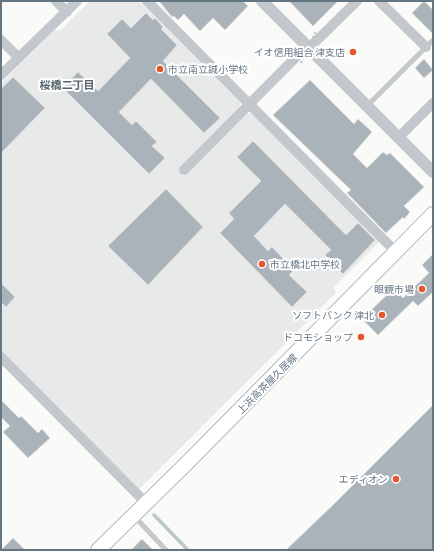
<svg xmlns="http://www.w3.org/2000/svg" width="434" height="551" font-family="'Asap Condensed','Noto Sans JP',sans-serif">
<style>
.built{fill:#e8e9e9}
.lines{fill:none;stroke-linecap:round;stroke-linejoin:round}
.stream{stroke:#bbc7cb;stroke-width:3.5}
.building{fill:#aab3b9;stroke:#dcdcda}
.secondary-casing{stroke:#b3babf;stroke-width:16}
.service{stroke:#c3c8cc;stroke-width:5}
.minor{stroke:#c3c8cc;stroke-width:10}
.tertiary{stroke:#c3c8cc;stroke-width:12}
.secondary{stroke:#fff;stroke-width:14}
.path-bridge{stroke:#bbbfc2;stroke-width:2;stroke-dasharray:2 2;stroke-linecap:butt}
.poi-dot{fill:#e4572e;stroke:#fff;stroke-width:1.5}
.labels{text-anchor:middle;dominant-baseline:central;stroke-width:4;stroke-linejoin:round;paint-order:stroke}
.poi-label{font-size:10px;fill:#657683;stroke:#fff;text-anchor:end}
.street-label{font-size:10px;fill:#657683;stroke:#fff}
.neighbourhood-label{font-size:11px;font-weight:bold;fill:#57646e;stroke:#fff}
</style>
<rect width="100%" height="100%" fill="#fafaf8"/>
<path class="built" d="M90,1H139L240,102V106L179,169L185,175L246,114L251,113L380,241L334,287L336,293L138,490L1,352V83L55,30L60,31Z"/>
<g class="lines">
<path class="stream" d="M154,515L188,550"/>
</g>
<path class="building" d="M159,1H243L248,6L225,30L213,18L200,31L184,14L178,20L174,16L172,17Z
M289,1H338L313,26Z
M424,1L433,10V34L412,13Z
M146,13L153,20L155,18L163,27L161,29L177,45L163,61L220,118L204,133L151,79L119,112L132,125L136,121L157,142L152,146L165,158L149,174L63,88L78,72L98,91L130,58L107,34L122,19L131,28Z
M424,59L433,70L424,78L415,68Z
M13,77L45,108L1,153V89Z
M310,80L354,124L358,119L372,132L353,154L367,168L383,152L387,155L390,153L424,187L404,206L410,212L404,219L403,217L386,233L347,193L351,190L273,115Z
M253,141L346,235L358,223L375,240L343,274L325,255L331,250L285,204L254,236L268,251L272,247L294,270L289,275L307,292L292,307L220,233L234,219L229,213L261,181L237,157Z
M166,189L203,227L148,285L108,246Z
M433,254V292L418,306L413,301L378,335L362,319L394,288L403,298L429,273L422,265Z
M1,283L15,297L6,307L1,302Z
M1,400L19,418L21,416L38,433L42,429L50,438L28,458L3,432L10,426L1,417Z
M433,405V550H286L334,504Z
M13,538L25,550H1Z
M142,539L153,550H131Z"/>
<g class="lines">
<defs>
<path id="secondary" d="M98,550L184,466L433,214"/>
</defs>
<use href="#secondary" class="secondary-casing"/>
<path class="service" d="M367,106L433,40
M134,516L166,550"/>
<path class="minor" d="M56,1L67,12
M147,1L396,252
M379,1L426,47
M1,40L19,58
M309,48L357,1
M1,75L77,1
M398,138L433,103
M184,170L307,46
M1,357L146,503"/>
<path class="tertiary" d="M262,1L433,172"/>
<use href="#secondary" class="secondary"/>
<path class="path-bridge" d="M301,63L316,31"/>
</g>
<g class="poi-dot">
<circle cx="353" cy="52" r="4"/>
<circle cx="160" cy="69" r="4"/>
<circle cx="262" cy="264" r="4"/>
<circle cx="422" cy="289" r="4"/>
<circle cx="382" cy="315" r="4"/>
<circle cx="361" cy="337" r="4"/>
<circle cx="396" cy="479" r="4"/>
</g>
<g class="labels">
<g class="poi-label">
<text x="345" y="52">イオ信用組合 津支店</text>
<text x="168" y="69" text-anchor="start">市立南立誠小学校</text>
<text x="270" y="264" text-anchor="start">市立橋北中学校</text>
<text x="414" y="289">眼鏡市場</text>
<text x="374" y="315">ソフトバンク 津北</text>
<text x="353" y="337">ドコモショップ</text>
<text x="388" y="479">エディオン</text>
</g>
<g class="street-label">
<text transform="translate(267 384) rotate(-45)">上浜高茶屋久居線</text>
</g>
<g class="neighbourhood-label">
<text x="67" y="85">桜橋二丁目</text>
</g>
</g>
<rect width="434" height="551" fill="none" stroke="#657683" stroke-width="4"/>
</svg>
